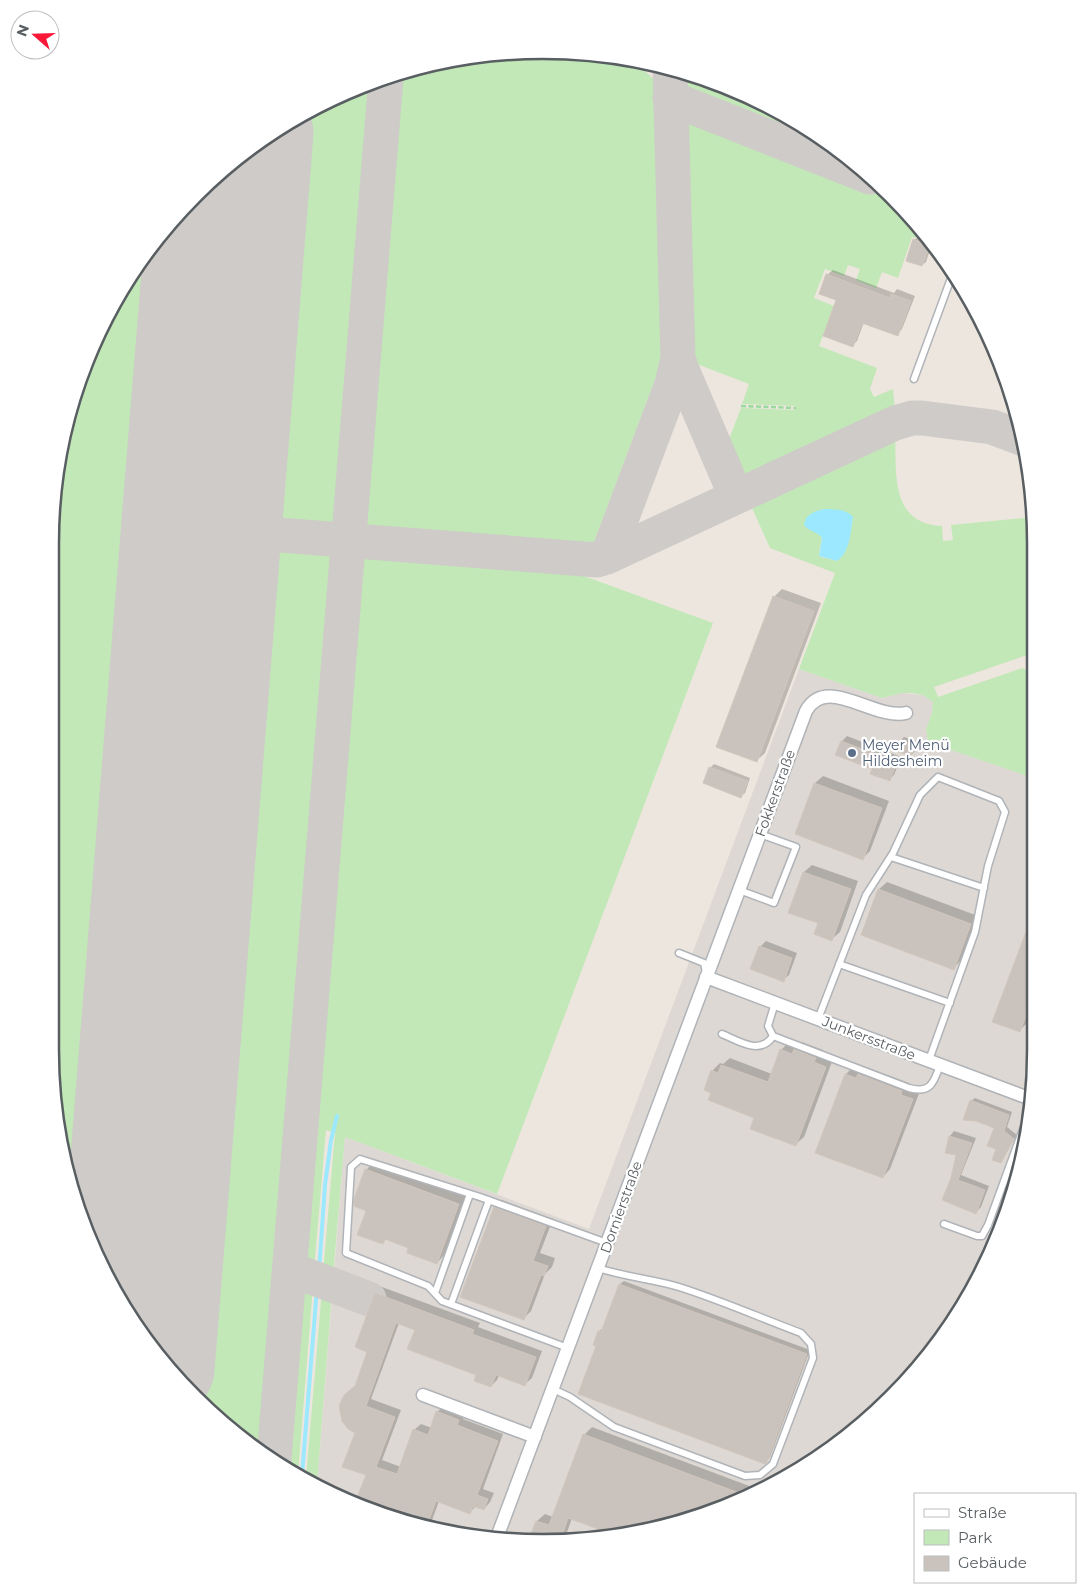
<svg xmlns="http://www.w3.org/2000/svg" width="1086" height="1593" font-family="Montserrat,sans-serif">
<style>
.industrial{fill:#ddd8d3}
.green{fill:#c2e8b7;fill-rule:evenodd}
.water{fill:#9ce9ff}
.shadow{fill:#0003}
.lines{fill:none;stroke-linecap:round;stroke-linejoin:round}
.stream{stroke:#9ce9ff;stroke-width:4}
.taxiway{stroke:#cecbc8;stroke-width:35}
.runway{stroke:#cecbc8;stroke-width:89}
.building{fill:#cac3bd;stroke:#d2c6bc}
.lane-casing{stroke:#b0b4b8;stroke-width:9}
.street-casing{stroke:#b0b4b8;stroke-width:15}
.path{stroke:#99db9c;stroke-width:2.5;stroke-dasharray:5 2.5;stroke-linecap:butt}
.lane{stroke:#fff;stroke-width:6}
.street{stroke:#fff;stroke-width:12}
.service-dot{fill:#5c6f8a;stroke:#fff;stroke-width:2}
.labels{text-anchor:middle;dominant-baseline:central;stroke-width:4.5;stroke-linejoin:round;paint-order:stroke}
.service-label{font-size:14px;fill:#4e5e75;stroke:#fff;text-anchor:start}
.street-label{font-size:14px;fill:#585e61;stroke:#fff}
.rim{fill:none;stroke:#585e61;stroke-width:2.5}
</style>
<rect width="100%" height="100%" fill="#ede6de"/>
<path class="industrial" d="M799,669L882,698L902,693L923,695L933,702L932,713L926,729L928,742L1036,779V1050L1027,1146L985,1268L953,1324L892,1398L789,1477L702,1517L639,1533L510,1542L416,1526L355,1506L317,1484L345,1137L589,1229Z"/>
<path class="green" d="M543,50L632,59L660,85L668,354L665,353L593,545L367,527L361,520L395,75L447,60Z
M681,72L731,87L788,117L784,126L804,133L799,144L682,97Z
M375,81L340,525L261,519L293,120L354,88Z
M685,108L882,187L891,194L920,228L916,238L912,237L898,278L882,272L876,288L856,280L860,269L848,265L844,276L825,269L814,298L834,306L819,346L877,368L870,389L874,397L893,389L895,410L893,413L747,481L740,479L726,447L741,408L795,410L796,406L742,404L749,384L689,361L681,110Z
M244,153L148,1342L133,1324L76,1208L54,1115L50,543L59,447L101,325L152,243L194,195Z
M895,432C897,469 888,524 942,526L943,541L953,540L951,525L1033,517L1036,543V652L934,687L938,697L1022,668L1036,673V779L928,742L926,729L932,713L933,702L923,695L911,693H902L882,698L799,669L835,573L770,548L748,499ZM853,517L849,541L837,561L821,557L819,554L822,538L818,533L805,527Z
M259,549L337,555L265,1454L243,1441L190,1394Z
M365,558L581,575L713,623L497,1194L345,1137L333,1277L323,1273L335,1133L326,1130L314,1270L300,1264L356,565Z
M299,1280L313,1286L298,1473L284,1465Z
M322,1289L332,1293L317,1484L306,1478Z"/>
<path class="water" d="M825,509C834,509 847,509 853,517C851,530 850,553 837,561L819,556L822,538C817,531 809,532 804,525C805,514 815,511 825,509Z"/>
<path class="shadow" d="M789,118L796,122L795,124L788,121Z
M918,237L930,241L932,244L926,262L922,265L914,240Z
M833,270L894,293L897,289L915,296L902,329L897,334L864,322L857,341L852,346L838,299L827,275Z
M782,589L821,603L765,753L757,760L774,597Z
M847,736L901,757L894,775L889,780L874,768L842,741Z
M904,737L918,742L915,751L911,755L897,750L901,740Z
M714,764L750,778L745,793L741,796L710,768Z
M823,776L889,801L870,851L863,858L796,833L815,783Z
M812,865L858,881L840,932L832,939L820,923L790,912L804,872Z
M887,882L978,916L961,960L954,968L879,889Z
M1036,909V999L1027,1023L1019,1031L994,1021Z
M766,941L797,953L789,975L783,980L760,947Z
M789,1042L798,1046L802,1042L823,1050L821,1055L833,1059L804,1137L796,1144L756,1117L712,1092V1071L720,1063L723,1064L730,1058L772,1074L781,1050Z
M853,1067L863,1070L866,1067L909,1083L908,1087L920,1091L890,1169L883,1177L817,1152L846,1074Z
M975,1098L1012,1112L1007,1127L1017,1135L1000,1162L996,1127L971,1101Z
M954,1131L976,1138L961,1175L989,1186L981,1207L976,1212L952,1178L957,1154L946,1152L950,1136Z
M374,1162L466,1196L444,1255L437,1263L410,1247L387,1238L382,1243L368,1210L355,1200L367,1169Z
M502,1200L553,1219L540,1253L555,1258L552,1267L545,1274L531,1311L523,1319L495,1208Z
M624,1281L810,1350L770,1457L765,1463L598,1345L599,1331L604,1328L620,1284Z
M382,1287L480,1323L478,1327L542,1351L532,1378L525,1384L499,1375L497,1380L491,1386L478,1374L416,1329L399,1323L371,1399L401,1410L382,1460L401,1467L414,1430L421,1424L432,1428L437,1412L444,1406L465,1414L463,1419L503,1434L483,1489L494,1493L490,1502L484,1509L476,1506L470,1512L439,1501L431,1523L453,1532L416,1526L356,1506L367,1475L345,1396L356,1385L369,1351L376,1294Z
M592,1427L760,1490L702,1517L639,1533L617,1535L572,1518L565,1538L530,1541L537,1521L545,1514L553,1517L584,1435Z"/>
<g class="lines">
<path class="stream" d="M319,1271L325,1185L331,1140L337,1116
M302,1475L317,1288"/>
<path class="taxiway" d="M670,98L870,177
M678,358L682,370L736,496
M165,526L597,560L607,557L895,423L912,418H922L992,427L1024,439
M607,557L672,384L678,358L670,69
M290,1269L369,1299
M274,1459L386,78"/>
<path class="runway" d="M106,1269L192,198
M170,1369L269,133"/>
</g>
<path class="building" d="M913,239L930,246L922,266L906,261Z
M826,274L890,298L891,294L911,301L898,336L862,323L853,347L823,336L836,300L819,294Z
M773,596L814,611L757,762L716,747Z
M899,740L915,746L911,756L896,751Z
M841,741L897,762L890,781L870,774L872,769L835,755Z
M709,767L748,781L741,798L703,783Z
M814,783L882,808L863,860L795,834Z
M803,872L851,889L832,941L814,934L818,923L788,913Z
M878,889L971,924L954,970L861,935Z
M1035,908L1036,989L1020,1032L992,1022Z
M759,946L792,958L784,982L750,969Z
M780,1049L792,1054L794,1049L816,1058L814,1062L826,1067L796,1146L750,1129L754,1118L708,1100L711,1093L704,1090L711,1070L718,1073L721,1065L768,1082Z
M845,1074L856,1078L858,1074L902,1091L901,1095L913,1099L883,1178L815,1153Z
M970,1100L1009,1115L1004,1131L1014,1139L1001,1163L992,1160L996,1149L987,1146L994,1128L976,1121L963,1120Z
M949,1136L972,1143L958,1180L985,1190L976,1214L942,1200L951,1178L956,1155L945,1153Z
M365,1169L459,1204L437,1264L407,1253L408,1248L385,1239L383,1244L357,1235L366,1211L354,1206V1199Z
M494,1207L546,1226L533,1261L548,1266L544,1276L541,1275L524,1320L460,1297Z
M619,1284L807,1354L767,1462L765,1464L578,1394L596,1346L593,1345L598,1331L601,1332Z
M375,1293L474,1330L472,1334L536,1357L525,1386L496,1375L491,1387L474,1381L476,1375L407,1349L415,1330L396,1323L366,1406L395,1417L376,1467L397,1474L413,1429L428,1435L436,1411L459,1420L457,1425L498,1441L477,1495L488,1499L484,1510L473,1506L470,1514L436,1501L426,1528L416,1526L354,1505L366,1475L342,1467L355,1433L348,1429L342,1421L339,1406L344,1395L355,1386L367,1352L355,1347Z
M583,1434L747,1496L702,1517L639,1533L614,1535L568,1518L561,1539L528,1541L536,1521L549,1525Z"/>
<g class="lines">
<defs>
<path id="lane" d="M914,379L954,270
M891,857L984,888
M739,890L774,903L796,847L760,834
M679,953L704,963L706,972
M839,964L950,1003
M775,1003L768,1026L773,1036L909,1088C931,1094 934,1082 940,1065
M818,1019L866,895L893,853L920,795L938,777L999,801L1005,812L988,866L975,932L929,1060
M722,1034C739,1041 760,1056 773,1036
M944,1224L977,1236H982L988,1225L1030,1110
M435,1293L470,1194
M451,1304L489,1200
M568,1348L442,1301L428,1286L346,1253L351,1167L360,1159L480,1197L607,1243
M553,1389L570,1397L614,1427L745,1476L760,1475L773,1464L813,1358L811,1344L801,1333C761,1318 720,1300 679,1287C653,1279 625,1277 598,1268"/>
<path id="street" d="M706,977L1031,1099
M423,1395L535,1437
M496,1540L806,711C826,674 873,720 906,713"/>
</defs>
<use href="#lane" class="lane-casing"/>
<use href="#street" class="street-casing"/>
<path class="path" d="M741,406L796,408"/>
<use href="#lane" class="lane"/>
<use href="#street" class="street"/>
</g>
<circle class="service-dot" cx="852" cy="753" r="5"/>
<g class="labels">
<g class="service-label">
<text x="862" y="745">Meyer Menü<tspan x="862" dy="16">Hildesheim</tspan></text>
</g>
<g class="street-label">
<text transform="translate(775 793) rotate(-70)">Fokkerstraße</text>
<text transform="translate(869 1038) rotate(21)">Junkersstraße</text>
<text transform="translate(621 1207) rotate(-70)">Dornierstraße</text>
</g>
</g>
<path d="M0 0H1086V1593H0ZM543 59H543A484 484 0 0 1 1027 543V1050A484 484 0 0 1 543 1534H543A484 484 0 0 1 59 1050V543A484 484 0 0 1 543 59Z" fill="#fff" fill-rule="evenodd"/>
<path class="rim" d="M543 59H543A484 484 0 0 1 1027 543V1050A484 484 0 0 1 543 1534H543A484 484 0 0 1 59 1050V543A484 484 0 0 1 543 59Z"/>
<rect x="914" y="1493" width="162" height="90" fill="#ffffff" stroke="#bcbfc0"/>
<rect x="924" y="1509" width="25" height="8" fill="#ffffff" stroke="#bcbfc0"/>
<text x="958" y="1518" font-size="15" fill="#585e61">Straße</text>
<rect x="924" y="1530" width="25" height="15" fill="#c2e8b7" stroke="#bcbfc0"/>
<text x="958" y="1543" font-size="15" fill="#585e61">Park</text>
<rect x="924" y="1556" width="25" height="15" fill="#cac3bd" stroke="#bcbfc0"/>
<text x="958" y="1568" font-size="15" fill="#585e61">Gebäude</text>
<g transform="translate(35 35) rotate(290)"><circle r="24" fill="#ffffff" stroke="#bcbfc0"/>
<path d="M0-4L9 19L0 12L-9 19Z" fill="#f91837"/>
<text y="-8" font-size="14" font-weight="bold" text-anchor="middle" fill="#585e61">N</text>
</g>
</svg>
